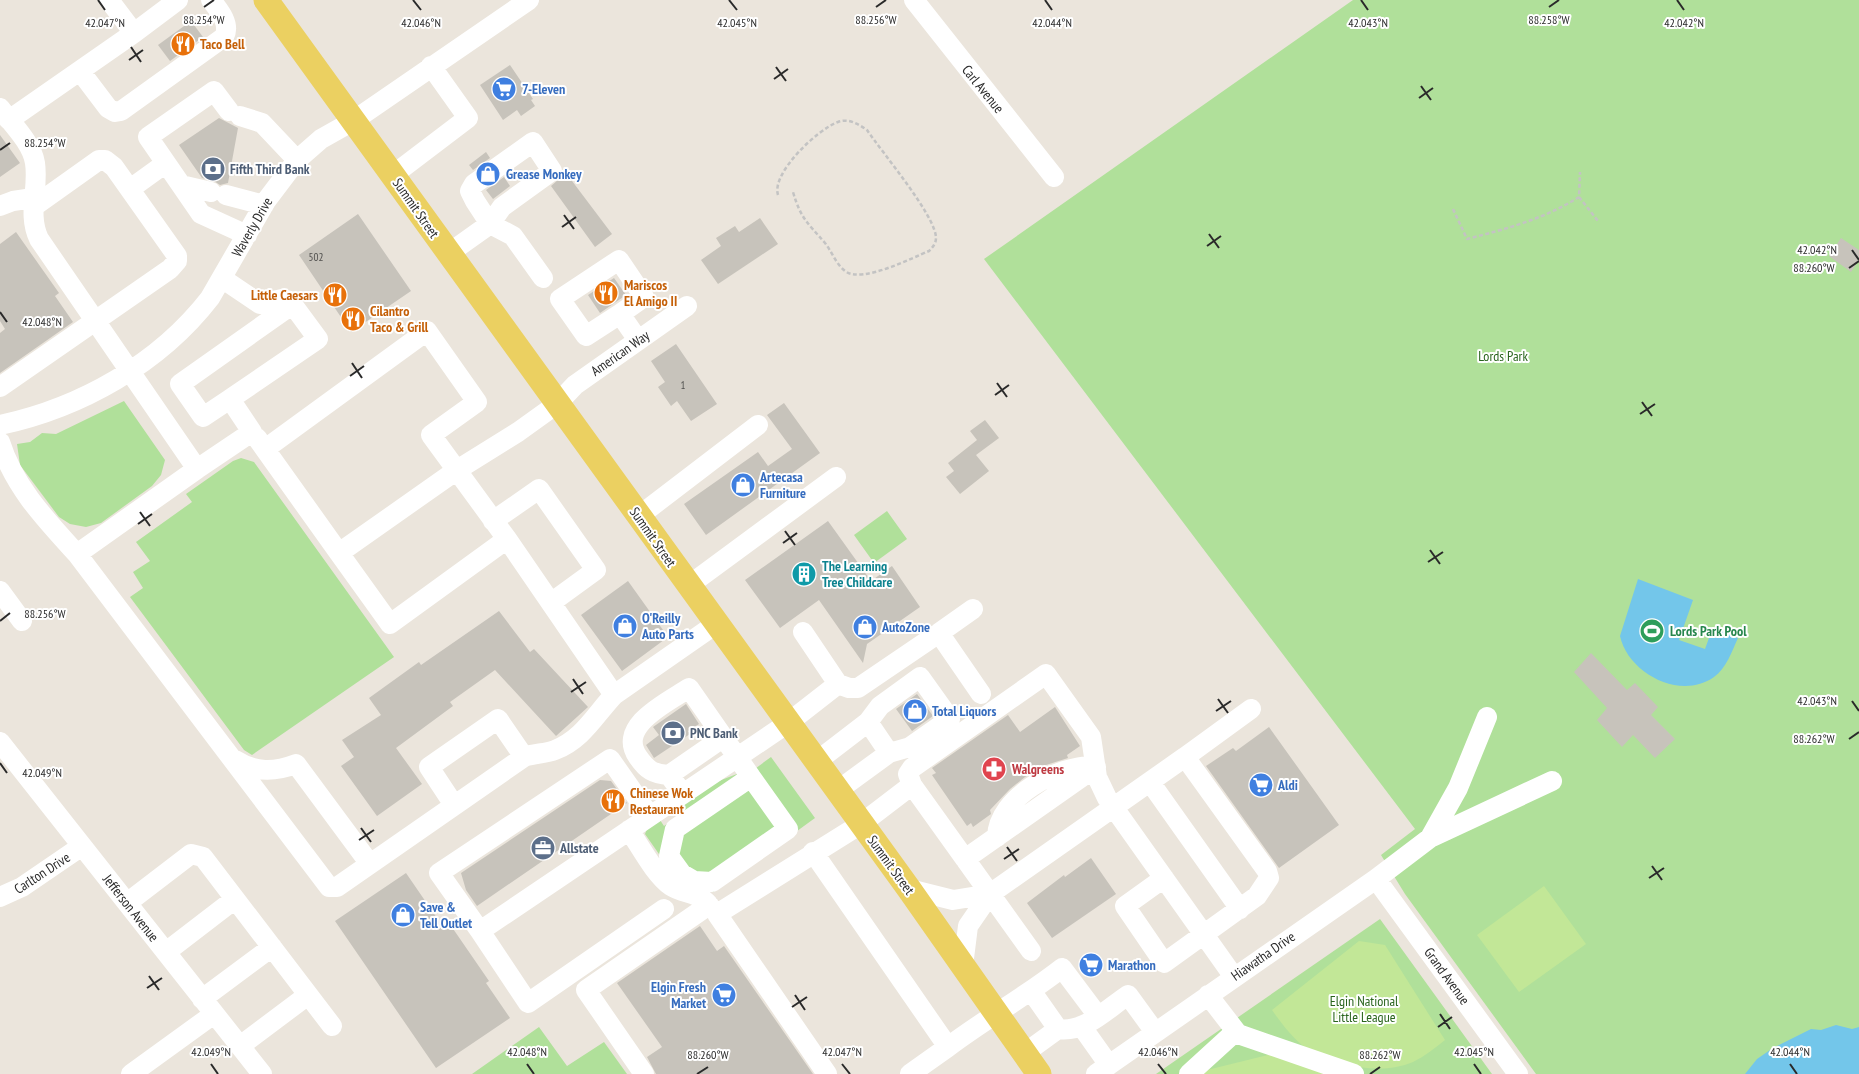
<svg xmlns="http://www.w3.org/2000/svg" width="1859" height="1074" font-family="'PT Sans Narrow',sans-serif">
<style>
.green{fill:#b0e09a}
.pitch{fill:#c2e797}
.water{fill:#73c6ea}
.building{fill:#c7c3bb}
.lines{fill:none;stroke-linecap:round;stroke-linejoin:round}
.path{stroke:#c3c3c3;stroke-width:2.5;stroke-dasharray:4 2.5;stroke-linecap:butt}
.minor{stroke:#fff;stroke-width:20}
.major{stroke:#ebd061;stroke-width:25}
.ticks{fill:none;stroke:#2a2a2a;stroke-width:2}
.labels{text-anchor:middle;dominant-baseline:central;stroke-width:4;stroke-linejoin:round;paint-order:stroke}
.number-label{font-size:11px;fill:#51504e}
.food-label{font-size:14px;font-weight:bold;fill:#c56008;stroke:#fff;text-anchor:start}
.shop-label{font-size:14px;font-weight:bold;fill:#366cbe;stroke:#fff;text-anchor:start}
.street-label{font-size:14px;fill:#2a2a2a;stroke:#fff}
.service-label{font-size:14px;font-weight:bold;fill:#4e5e75;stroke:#fff;text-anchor:start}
.park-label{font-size:14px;fill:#29641d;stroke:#fff}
.culture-label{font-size:14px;font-weight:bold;fill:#0d838f;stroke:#fff;text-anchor:start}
.leisure-label{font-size:14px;font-weight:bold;fill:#27864d;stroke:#fff;text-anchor:start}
.health-label{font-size:14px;font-weight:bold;fill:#be3a42;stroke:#fff;text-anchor:start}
.ticks-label{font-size:12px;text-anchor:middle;fill:#2a2a2a;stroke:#fff;stroke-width:4;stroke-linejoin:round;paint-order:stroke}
</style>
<rect width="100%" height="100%" fill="#ebe5dc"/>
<path class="green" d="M1353,0H1859V1074H1536L1405,894L1381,855L1415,829L984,259Z
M124,401L165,460L161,475L152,486L101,523L86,527L70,524L59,517L20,465L17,444L30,442L42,433L56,434Z
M241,458L254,462L394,657L252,755L244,750L130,597L143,588L133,572L150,561L136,542L192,502L186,494L233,461Z
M887,511L907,539L874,563L854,535Z
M771,757L815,818L713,892L710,887L675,877L645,834L647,829L660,820L664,826L680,815L676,809L716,782L737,774L741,779Z
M1380,919L1492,1074H1156Z
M539,1027L567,1066L604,1042L627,1074H472Z"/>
<path class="pitch" d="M1544,886L1586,944L1519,992L1477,935Z
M1359,941L1385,945L1445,1040C1435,1048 1425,1056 1413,1062C1385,1074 1347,1068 1319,1056C1299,1047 1284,1027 1272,1010Z
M1276,1053L1339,1074H1204L1203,1071Z"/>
<path class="water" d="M1638,579L1693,600L1679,640L1705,649L1713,627L1738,638C1732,651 1726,669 1714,677C1680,701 1628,673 1620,636Z
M1836,1025L1852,1029L1859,1027V1074H1745L1757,1059L1773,1048L1811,1029L1821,1030Z"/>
<path class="building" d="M191,21L203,37L170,61L158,45Z
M510,65L533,99L531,100L535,106L521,116L517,110L503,120L480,85Z
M219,118L238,128L228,183L220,185L214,181L202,178L179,145Z
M0,135L20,163L0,177Z
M486,152L490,158L473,170L469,165Z
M566,173L612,234L595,247L551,186Z
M504,177L510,186L493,199L486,190Z
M358,214L411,291L351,332L299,255Z
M760,218L778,244L718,284L701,260L721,246L716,238L735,226L739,232Z
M16,232L59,293L55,296L73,322L0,373V333L5,329L0,321V244Z
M1841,238L1859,250V260L1851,272L1829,256Z
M614,278L626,295L600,313L588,295Z
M676,344L717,404L691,421L677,401L671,406L658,387L665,382L651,361Z
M784,403L820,453L706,535L684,504L758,452L768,466L792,449L767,415Z
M985,420L999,438L976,455L989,471L960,494L946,477L954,471L948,463L977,440L970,431Z
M828,521L871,581L892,566L920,607L867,644L863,663L819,600L780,628L745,580Z
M628,581L668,637L622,671L581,615Z
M499,611L530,652L534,649L588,707L556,736L495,670L450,702L453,706L396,748L422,784L377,816L341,766L354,757L342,740L381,715L369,698L419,662L421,665Z
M1591,653L1627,690L1635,683L1658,707L1651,715L1675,739L1655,758L1633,735L1622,747L1597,720L1607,708L1574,672Z
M917,694L933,716L912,731L896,709Z
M686,704L699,724L688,731L690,734L654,758L646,745L659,735L653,727Z
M1055,707L1080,746L1067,755L1068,758L1043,766L1025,777L1010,789L990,810L991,814L973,827L971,823L967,826L932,775L936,773L932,768L1008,715L1020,732Z
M1269,727L1339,825L1279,868L1206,766L1233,748L1236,751Z
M600,780L611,781L627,803L477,906L466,890L461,873Z
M1091,858L1116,894L1052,938L1027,903L1064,875L1065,877Z
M406,873L441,924L447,920L489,981L486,983L510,1018L436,1068L335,921Z
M700,926L717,951L724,946L813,1074H656L647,1057L662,1047L617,983Z"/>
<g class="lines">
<path class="path" d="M778,195C771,173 818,129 838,122C849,118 858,124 867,130C881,151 936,216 936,238C936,243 933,247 929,251C912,258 861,284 845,271C836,264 832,252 825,243C807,222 801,219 793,192
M1579,197L1598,221
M1453,209L1467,239C1506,229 1544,219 1579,197L1580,172"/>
<path class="minor" d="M109,0L134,33L178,0
M914,0L1054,177
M80,71L108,108L115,112L121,111L224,37C231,24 219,10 211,0
M0,108C12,124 32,143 35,163C39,189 27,214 39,239L197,469L252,432L230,399L318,339L290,301L282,299L260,304L223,279
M229,111L214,91L148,137L201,214L247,235
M240,116L262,123L297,160
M9,120L134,33
M393,175L468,118L431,66
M181,185L211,192
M130,189L166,163
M226,195L264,205
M0,206L13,201L33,198
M448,254L490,224L502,207L552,171L533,142L474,184L470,191L475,201L490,224L513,236L543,278
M620,314L586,336L560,299L619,260L644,297L620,314L638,340
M0,387L170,269L177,261V256L114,167L105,160H99L33,207
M230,399L203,417L180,384L293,304
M0,425C80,408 159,364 210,298L266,201L297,160L321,139L353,121L529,0
M257,438L339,553L457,470L518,432L557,404L575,385L687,306
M0,442C14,487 46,520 77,554
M265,449L427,331L477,402L431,435L507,539L390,624L339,553
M197,469L77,554L329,887H337L524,757C534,753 545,754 555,750C583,739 595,715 614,695
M639,516L758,425
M493,521L539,489L596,570L552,602
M507,539L614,695L716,624
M688,586L836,477
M0,591L22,621
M803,632L838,684
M939,633L973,609
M868,722L889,753
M0,742L262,1074
M1185,757L1251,709
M235,760C255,773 275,772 296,764L370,864
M816,762L868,722L880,706L920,677L950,719L910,747L889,753L837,791
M669,775L724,737
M1150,782L1240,909
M683,794L669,775C653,774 647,770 638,757C616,726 668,702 689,688L751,777L675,829L669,856L682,874L694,881L712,882L788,829L751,777
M454,805L429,767L498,719L524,757
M629,830C640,846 655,875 671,886C683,894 698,892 708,904
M997,837C998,797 1058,765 1094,766
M1430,838L1458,788L1487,717
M813,852L948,1047L910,1074
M965,859L1096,767
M1376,879L1518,1074
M909,889L953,900L990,894
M0,897L22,887L82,846
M127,903L191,854L203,857L332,1026
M664,909L528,1003L480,931L788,723L838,684L849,688H858L939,633L981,694
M480,931L439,873L610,759L650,816
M1031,951L912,785L908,774L912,768L1046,674L1091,737L1097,777L1107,798L1234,977
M166,952L235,899
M963,966L968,926L990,894L1185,757L1267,871L1269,878L1257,896L1164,963L1125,906L1164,878
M1032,992L1058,1029
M1208,995L1238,1034L1354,1074
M202,999L272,947
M1082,1027L1109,1065
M240,1046L308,995
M948,1047C985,1019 1025,997 1062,968L1098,1016
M1025,1053L1058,1029C1085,1033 1107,1009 1128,995L1155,1032
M131,1074L214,1014
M644,1074L586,990L709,905
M827,1074L717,914L861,824L912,785
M1096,1074L1376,879L1430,838L1552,781
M1189,1074L1235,1032"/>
<path class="major" d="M266,0L909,889L1039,1074"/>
</g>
<path class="ticks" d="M98,0L105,10M413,0L421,10M729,0L737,10M1045,0L1052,10M1361,0L1368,10M1677,0L1684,10M204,7L214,0M876,7L886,0M1549,7L1559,0M131,47L141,62M129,60L143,50M776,67L786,81M774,79L788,69M1421,86L1431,100M1419,98L1433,88M0,150L10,143M564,215L574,229M562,227L576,217M1209,234L1219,248M1207,246L1221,236M1852,250L1859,260M1849,268L1859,261M0,312L7,322M352,363L362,378M350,376L364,366M997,383L1007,397M995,395L1009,385M1642,402L1652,416M1640,414L1655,404M140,512L150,526M138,524L152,514M785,531L795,545M783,543L797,533M1430,550L1440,564M1428,562L1443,552M0,621L10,613M573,679L583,694M571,692L586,682M1218,699L1228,713M1852,701L1859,711M1216,711L1231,701M1849,739L1859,732M0,763L7,773M361,828L371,842M359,840L374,830M1007,847L1017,861M1004,859L1019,849M1652,866L1662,880M1649,878L1664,868M149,976L159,990M147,988L162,978M795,995L805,1010M792,1007L807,997M1440,1014L1450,1029M1438,1027L1452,1017M211,1064L218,1074M527,1064L534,1074M842,1064L850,1074M1158,1064L1166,1074M1474,1064L1481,1074M1790,1064L1797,1074M697,1074L708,1067M1370,1074L1380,1067"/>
<defs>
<symbol id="restaurant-disc" viewBox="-11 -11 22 22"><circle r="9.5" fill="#e8710a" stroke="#fff"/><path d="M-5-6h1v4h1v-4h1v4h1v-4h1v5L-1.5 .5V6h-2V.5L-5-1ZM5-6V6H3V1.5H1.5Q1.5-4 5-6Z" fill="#fff"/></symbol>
<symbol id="supermarket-disc" viewBox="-11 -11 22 22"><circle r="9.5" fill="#3f7fe0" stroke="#fff"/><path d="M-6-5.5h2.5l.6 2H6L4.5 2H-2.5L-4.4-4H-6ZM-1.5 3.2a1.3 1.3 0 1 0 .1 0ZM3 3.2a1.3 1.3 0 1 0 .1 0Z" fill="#fff"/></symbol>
<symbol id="bank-disc" viewBox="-11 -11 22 22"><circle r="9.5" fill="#5c6f8a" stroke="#fff"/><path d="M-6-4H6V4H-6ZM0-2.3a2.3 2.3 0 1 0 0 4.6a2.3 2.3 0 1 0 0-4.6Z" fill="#fff"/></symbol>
<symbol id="shop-disc" viewBox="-11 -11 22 22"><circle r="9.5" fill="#3f7fe0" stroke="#fff"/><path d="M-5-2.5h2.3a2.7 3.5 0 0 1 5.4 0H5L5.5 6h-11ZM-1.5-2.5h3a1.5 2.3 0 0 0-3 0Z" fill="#fff"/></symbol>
<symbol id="building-disc" viewBox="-11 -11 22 22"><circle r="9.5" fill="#0f9aa8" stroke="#fff"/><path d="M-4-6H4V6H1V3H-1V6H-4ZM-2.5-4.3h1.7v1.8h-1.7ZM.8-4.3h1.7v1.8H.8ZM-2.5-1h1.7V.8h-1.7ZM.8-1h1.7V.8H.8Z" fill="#fff"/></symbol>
<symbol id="stadium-disc" viewBox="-11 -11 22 22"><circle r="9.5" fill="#2e9e5b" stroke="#fff"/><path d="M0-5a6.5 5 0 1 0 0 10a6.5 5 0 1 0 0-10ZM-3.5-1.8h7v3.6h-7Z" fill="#fff"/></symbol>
<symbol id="pharmacy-disc" viewBox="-11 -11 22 22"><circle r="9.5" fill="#e0444e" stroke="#fff"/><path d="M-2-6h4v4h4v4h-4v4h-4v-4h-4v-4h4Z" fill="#fff"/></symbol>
<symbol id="office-disc" viewBox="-11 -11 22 22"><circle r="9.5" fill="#5c6f8a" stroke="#fff"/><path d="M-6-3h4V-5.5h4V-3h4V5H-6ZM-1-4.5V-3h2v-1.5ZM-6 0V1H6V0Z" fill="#fff"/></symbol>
</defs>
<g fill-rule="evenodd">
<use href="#restaurant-disc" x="169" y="30" width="28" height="28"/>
<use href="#supermarket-disc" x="490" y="75" width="28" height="28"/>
<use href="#bank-disc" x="199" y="155" width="28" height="28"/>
<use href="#shop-disc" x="474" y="160" width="28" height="28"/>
<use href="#restaurant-disc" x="592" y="279" width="28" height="28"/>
<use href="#restaurant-disc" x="321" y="281" width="28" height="28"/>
<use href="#restaurant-disc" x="339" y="305" width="28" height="28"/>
<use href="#shop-disc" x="729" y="471" width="28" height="28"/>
<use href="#building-disc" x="790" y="560" width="28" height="28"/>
<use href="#shop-disc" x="611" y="612" width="28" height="28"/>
<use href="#shop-disc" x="851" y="613" width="28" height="28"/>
<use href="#stadium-disc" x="1638" y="617" width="28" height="28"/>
<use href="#shop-disc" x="901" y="697" width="28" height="28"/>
<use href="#bank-disc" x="659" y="719" width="28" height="28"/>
<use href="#pharmacy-disc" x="980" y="755" width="28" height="28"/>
<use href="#supermarket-disc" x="1247" y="771" width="28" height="28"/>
<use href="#restaurant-disc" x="599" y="787" width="28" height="28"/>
<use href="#office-disc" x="529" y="834" width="28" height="28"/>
<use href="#shop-disc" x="389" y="901" width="28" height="28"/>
<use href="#supermarket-disc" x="1077" y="951" width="28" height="28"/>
<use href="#supermarket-disc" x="710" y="981" width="28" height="28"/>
</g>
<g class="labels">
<g class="number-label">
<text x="316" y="257">502</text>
<text x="683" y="385">1</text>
</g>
<g class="food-label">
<text x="200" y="44">Taco Bell</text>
<text x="624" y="285">Mariscos<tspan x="624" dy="16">El Amigo II</tspan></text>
<text x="318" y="295" text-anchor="end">Little Caesars</text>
<text x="370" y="311">Cilantro<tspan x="370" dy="16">Taco &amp; Grill</tspan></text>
<text x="630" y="793">Chinese Wok<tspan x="630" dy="16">Restaurant</tspan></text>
</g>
<g class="shop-label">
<text x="522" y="89">7-Eleven</text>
<text x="506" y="174">Grease Monkey</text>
<text x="760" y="477">Artecasa<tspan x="760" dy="16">Furniture</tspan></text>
<text x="642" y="618">O'Reilly<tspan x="642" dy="16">Auto Parts</tspan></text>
<text x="882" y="627">AutoZone</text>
<text x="932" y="711">Total Liquors</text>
<text x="1278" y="785">Aldi</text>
<text x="420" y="907">Save &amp;<tspan x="420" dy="16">Tell Outlet</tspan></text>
<text x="1108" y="965">Marathon</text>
<text x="706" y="987" text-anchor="end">Elgin Fresh<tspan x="706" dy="16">Market</tspan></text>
</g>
<g class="street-label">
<text transform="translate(983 89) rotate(51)">Carl Avenue</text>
<text transform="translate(416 208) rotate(55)">Summit Street</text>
<text transform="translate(252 227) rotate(-60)">Waverly Drive</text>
<text transform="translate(620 353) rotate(-35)">American Way</text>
<text transform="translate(653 537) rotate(55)">Summit Street</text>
<text transform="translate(891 865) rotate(54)">Summit Street</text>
<text transform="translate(42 873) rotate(-33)">Carlton Drive</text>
<text transform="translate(131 908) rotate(52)">Jefferson Avenue</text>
<text transform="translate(1263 956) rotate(-35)">Hiawatha Drive</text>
<text transform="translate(1447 976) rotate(54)">Grand Avenue</text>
</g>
<g class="service-label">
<text x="230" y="169">Fifth Third Bank</text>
<text x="690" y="733">PNC Bank</text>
<text x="560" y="848">Allstate</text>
</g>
<g class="park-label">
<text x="1503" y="356">Lords Park</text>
<text x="1364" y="1001">Elgin National<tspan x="1364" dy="16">Little League</tspan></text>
</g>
<g class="culture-label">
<text x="822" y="566">The Learning<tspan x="822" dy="16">Tree Childcare</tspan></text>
</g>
<g class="leisure-label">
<text x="1670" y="631">Lords Park Pool</text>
</g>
<g class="health-label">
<text x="1012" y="769">Walgreens</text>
</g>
</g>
<g class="ticks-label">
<text x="204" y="24">88.254°W</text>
<text x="876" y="24">88.256°W</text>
<text x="1549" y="24">88.258°W</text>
<text x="105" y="27">42.047°N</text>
<text x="421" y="27">42.046°N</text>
<text x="737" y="27">42.045°N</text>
<text x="1052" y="27">42.044°N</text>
<text x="1684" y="27">42.042°N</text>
<text x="1368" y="27">42.043°N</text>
<text x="45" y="147">88.254°W</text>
<text x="1817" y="254">42.042°N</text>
<text x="1814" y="272">88.260°W</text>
<text x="42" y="326">42.048°N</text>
<text x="45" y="618">88.256°W</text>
<text x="1817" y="705">42.043°N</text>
<text x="1814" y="743">88.262°W</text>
<text x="42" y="777">42.049°N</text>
<text x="211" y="1056">42.049°N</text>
<text x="527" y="1056">42.048°N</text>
<text x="842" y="1056">42.047°N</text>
<text x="1158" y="1056">42.046°N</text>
<text x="1474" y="1056">42.045°N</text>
<text x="1790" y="1056">42.044°N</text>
<text x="708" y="1059">88.260°W</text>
<text x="1380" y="1059">88.262°W</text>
</g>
</svg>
